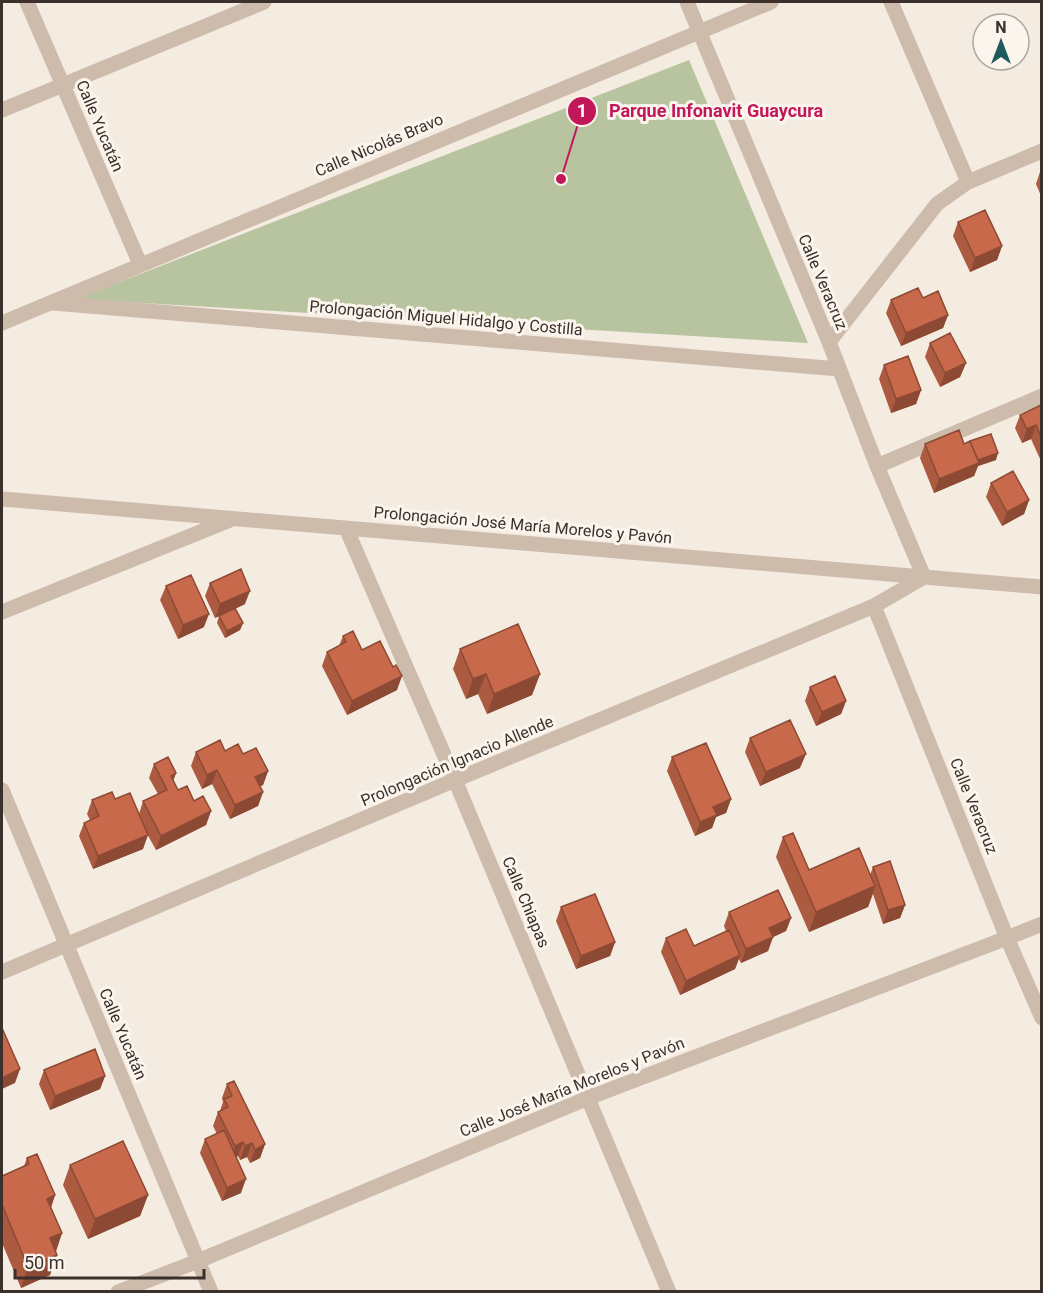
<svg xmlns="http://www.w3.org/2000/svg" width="1043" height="1293" font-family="Roboto,sans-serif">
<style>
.green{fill:#b8c4a0}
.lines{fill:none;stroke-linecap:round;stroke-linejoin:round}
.minor{stroke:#cdbbac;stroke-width:15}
.wall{fill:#ac5a40}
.shaded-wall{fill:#8c4a34}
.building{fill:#c8694b;stroke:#8c4a34;stroke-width:1.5}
.labels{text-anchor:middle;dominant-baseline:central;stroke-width:6;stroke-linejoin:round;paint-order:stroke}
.street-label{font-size:16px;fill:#3b302b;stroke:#fbf5ee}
.leader{fill:none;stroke:#c2185b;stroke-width:2}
.callout-dot{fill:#c2185b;stroke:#fbf5ee;stroke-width:2}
.mark-label{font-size:18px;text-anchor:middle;font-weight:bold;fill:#fff}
.callout-label{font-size:18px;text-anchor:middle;font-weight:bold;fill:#c2185b;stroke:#fbf5ee;stroke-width:6;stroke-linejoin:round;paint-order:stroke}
</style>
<rect width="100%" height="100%" fill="#f4ebe1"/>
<path class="green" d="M689,60L808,343L76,299Z"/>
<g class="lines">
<path class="minor" d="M27,2L140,264
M891,2L968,182
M2,110L264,2
M53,303L839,369
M2,323L771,2
M829,342L937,204L968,182L1042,151
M877,466L1042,396
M2,499L1042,587
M346,528L455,780L669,1292
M874,606L1007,938L1042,1018
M2,612L230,520
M2,790L211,1292
M2,972L455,780L874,606L924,577L877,466L829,342L687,2
M118,1292L198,1261L588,1098L1007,938L1042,924"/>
</g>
<path class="wall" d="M1041,169V196L1036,184Z
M958,222L1002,246L997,260L970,272L953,236Z
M923,298L948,315L943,328L901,346L886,313L891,300Z
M930,343L966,363L960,377L940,387L925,357Z
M884,365L921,390L916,404L891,413L879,379Z
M1041,405V461L1031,439L1022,443L1015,428L1020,415Z
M925,444H964L996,460L978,466L974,476L934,493L920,458Z
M991,483L1029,500L1024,514L1002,526L986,497Z
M210,583L245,604L235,609L243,623L240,630L225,638L217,623L219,616L215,618L205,596Z
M166,586L204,627L178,639L160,600Z
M343,636L362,650L393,667L397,690L347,715L322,666L327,652L339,646Z
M460,649L540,674L532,695L487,714L478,694L466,699L453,669Z
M810,687L846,701L841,714L816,726L805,701Z
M750,738L800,768L760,786L745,752Z
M225,751L243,754L268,771L263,785L260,786L263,792L258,806L230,819L212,784L202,789L191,766L196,752Z
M672,757L731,799L726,813L716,817L712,828L695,836L667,771Z
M154,764L176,773L173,781L178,790L211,811L206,825L156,850L146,832L143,849L93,869L79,836L84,823L90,820L87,814L92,800L115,799L139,814L143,801L158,794L149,778Z
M783,837L809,870L870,875L873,867L905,905L900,918L883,924L873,894L868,907L809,932L776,857Z
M561,907L615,942L610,956L576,969L556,921Z
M729,912L791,918L786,931L773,937L768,951L741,963L739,959L735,969L680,995L661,952L666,938L694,946L726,931L724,926Z
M44,1070L105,1076L100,1089L50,1110L39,1084Z
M227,1084L265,1144L260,1158L250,1163L247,1157L240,1160L238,1156L236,1157L241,1193L222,1201L200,1153L205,1139L217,1134L213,1126L218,1112L220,1111L223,1102L222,1098Z
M27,1158L55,1195L51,1208L62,1233L56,1251L50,1275L21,1288L2,1243V1176L24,1166Z
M70,1165L148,1195L140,1216L88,1239L63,1185Z"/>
<path class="shaded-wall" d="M1002,246L997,260L970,272L975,258Z
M948,315L943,328L901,346L906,333Z
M966,363L960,377L940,387L945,373Z
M921,390L916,404L891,413L896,399Z
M1036,425L1031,439L1022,443L1027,429Z
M998,453L996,460L978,466L974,476L934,493L939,479L978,460Z
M1029,500L1024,514L1002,526L1007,512Z
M250,591L245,604L215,618L220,604Z
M209,614L204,627L178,639L183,625Z
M243,623L240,630L225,638L227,631Z
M486,674L478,694L466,699L473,679Z
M540,674L532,695L487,714L494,694Z
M402,676L397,690L347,715L352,701Z
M846,701L841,714L816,726L822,712Z
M806,754L800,768L760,786L766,772Z
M217,770L212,784L202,789L207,775Z
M268,771L263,785L250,791L255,777Z
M176,773L171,787V776Z
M263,792L258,806L230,819L235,805Z
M731,799L726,813L716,817L712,828L695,836L700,822L713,807Z
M211,811L206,825L156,850L161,836Z
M148,835L143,849L93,869L98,856Z
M875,886L868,907L809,932L816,912Z
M905,905L900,918L883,924L888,910Z
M791,918L786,931L773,937L768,951L741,963L746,949L769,928Z
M615,942L610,956L576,969L581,956Z
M740,955L735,969L680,995L686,981Z
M20,1069L15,1083L2,1089V1078Z
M105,1076L100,1089L50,1110L55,1096Z
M243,1142L238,1156L230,1160L235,1146Z
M252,1143L247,1157L240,1160L245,1146Z
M265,1144L260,1158L250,1163L255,1150Z
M246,1179L241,1193L222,1201L227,1188Z
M55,1195L48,1216L47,1199Z
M148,1195L140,1216L88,1239L95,1219Z
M62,1233L55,1254L50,1238Z
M57,1255L50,1275L21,1288L28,1267Z"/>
<path class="building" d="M985,210L1002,246L975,258L958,222Z
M918,288L923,298L938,291L948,315L906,333L891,300Z
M950,333L966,363L945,373L930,343Z
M908,356L921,390L896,399L884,365Z
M1041,405V437L1036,425L1027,429L1020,415Z
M959,430L964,444L970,441L979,463L939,479L925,444Z
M991,434L998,453L978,460L970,441Z
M1013,471L1029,500L1007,512L991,483Z
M241,569L250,591L220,604L210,583Z
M191,575L209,614L183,625L166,586Z
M235,608L243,623L227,631L219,616Z
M518,624L540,674L494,694L486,674L473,679L460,649Z
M353,631L362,650L380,641L393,667L396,665L402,676L352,701L327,652L346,642L343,636Z
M835,676L846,701L822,712L810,687Z
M790,720L806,754L766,772L750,738Z
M220,740L225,751L238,744L243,754L256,748L268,771L255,777L263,792L235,805L217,770L207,775L196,752Z
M706,743L731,799L713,807L717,815L700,822L672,757Z
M168,757L176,773L171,776L178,790L187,786L194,801L203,796L211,811L161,836L143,801L167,790L154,764Z
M112,792L115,799L130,793L148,835L98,856L84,823L99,816L92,800Z
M793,833L809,870L859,848L875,886L816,912L783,837Z
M890,861L905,905L888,910L873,867Z
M778,890L791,918L769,928L773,937L746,949L729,912Z
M595,894L615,942L581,956L561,907Z
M686,929L694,946L729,930L740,955L686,981L666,938Z
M2,1028L20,1069L2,1078Z
M95,1049L105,1076L55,1096L44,1070Z
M234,1081L265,1144L255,1150L252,1143L245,1146L243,1142L235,1146L218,1112L228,1107L224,1099L232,1096L227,1084Z
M224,1130L246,1179L227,1188L205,1139Z
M123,1141L148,1195L95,1219L70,1165Z
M37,1154L55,1195L47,1199L62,1233L50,1238L57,1255L28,1267L2,1205V1176L29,1164L27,1158Z"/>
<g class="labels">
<g class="street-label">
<text transform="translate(100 126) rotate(67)">Calle Yucatán</text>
<text transform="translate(379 145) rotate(-23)">Calle Nicolás Bravo</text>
<text transform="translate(823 282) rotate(67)">Calle Veracruz</text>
<text transform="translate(446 318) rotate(5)">Prolongación Miguel Hidalgo y Costilla</text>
<text transform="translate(523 525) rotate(5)">Prolongación José María Morelos y Pavón</text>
<text transform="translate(457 761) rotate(-23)">Prolongación Ignacio Allende</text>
<text transform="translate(974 806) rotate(68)">Calle Veracruz</text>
<text transform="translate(526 902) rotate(67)">Calle Chiapas</text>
<text transform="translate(123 1034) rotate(67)">Calle Yucatán</text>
<text transform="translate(572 1087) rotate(-22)">Calle José María Morelos y Pavón</text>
</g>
</g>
<path class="leader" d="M561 179L582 111"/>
<g class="callout-dot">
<circle cx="561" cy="179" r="6"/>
<circle cx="582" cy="111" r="15"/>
</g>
<g class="mark-label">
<text x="582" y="117">1</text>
</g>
<g class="callout-label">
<text x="716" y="117">Parque Infonavit Guaycura</text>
</g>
<rect width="1043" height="1293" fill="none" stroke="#3b302b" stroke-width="6"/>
<g transform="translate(1001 42)"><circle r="28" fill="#fbf5ee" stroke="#aea6a0" stroke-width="1.5"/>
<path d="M0-4.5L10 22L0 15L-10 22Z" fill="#1f5a5e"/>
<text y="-9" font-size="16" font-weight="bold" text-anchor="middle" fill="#3b302b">N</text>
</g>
<path d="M15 1269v9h189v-9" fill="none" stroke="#3b302b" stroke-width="3"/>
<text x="24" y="1269" font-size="18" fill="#3b302b" stroke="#fbf5ee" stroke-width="4.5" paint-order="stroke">50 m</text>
</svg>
